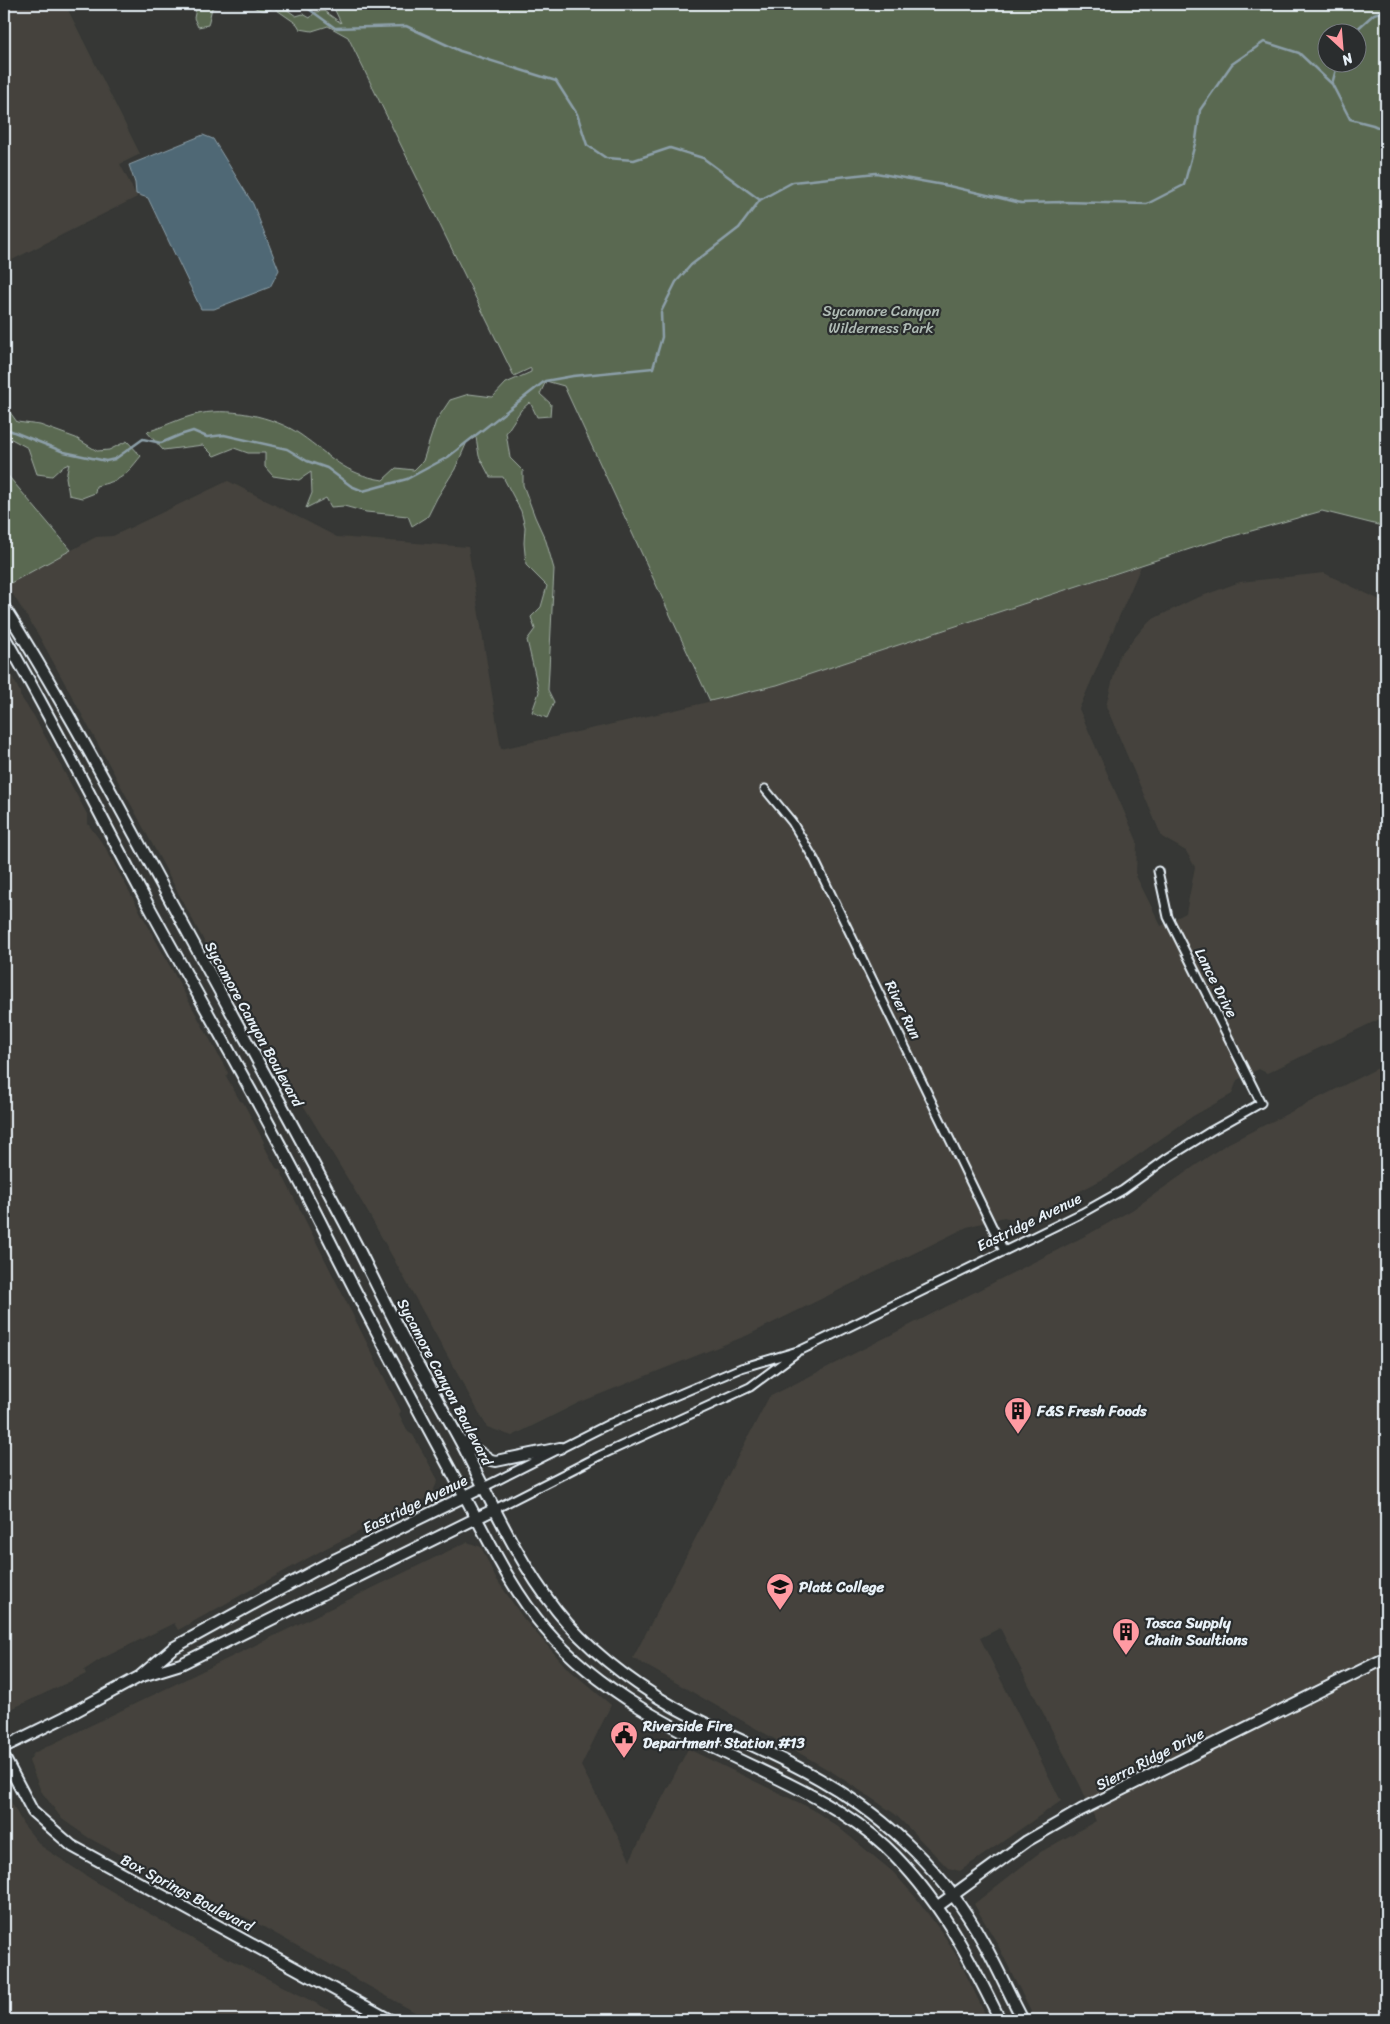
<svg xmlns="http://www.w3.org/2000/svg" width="1390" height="2024" font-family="Sriracha,sans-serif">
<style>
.built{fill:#45433d}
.green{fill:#5a6951;stroke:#a1ada4;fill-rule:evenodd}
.water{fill:#4f6874;stroke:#8c9fa9}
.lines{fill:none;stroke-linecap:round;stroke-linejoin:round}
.stream{stroke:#8c9fa9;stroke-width:2.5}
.street-casing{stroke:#e8f1f8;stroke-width:11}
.secondary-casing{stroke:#e8f1f8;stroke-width:14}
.street{stroke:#2a2d2e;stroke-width:7}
.secondary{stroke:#2a2d2e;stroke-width:10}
.labels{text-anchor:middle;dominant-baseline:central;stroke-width:4.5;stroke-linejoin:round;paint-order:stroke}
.park-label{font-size:15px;fill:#afbbb5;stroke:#2a2d2e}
.street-label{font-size:15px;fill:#e8f1f8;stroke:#2a2d2e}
.poi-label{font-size:15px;font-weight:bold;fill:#e8f1f8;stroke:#2a2d2e;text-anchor:start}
</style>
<rect width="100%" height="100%" fill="#363735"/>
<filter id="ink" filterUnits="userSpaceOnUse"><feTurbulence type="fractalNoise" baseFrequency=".02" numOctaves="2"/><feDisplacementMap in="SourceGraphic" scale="10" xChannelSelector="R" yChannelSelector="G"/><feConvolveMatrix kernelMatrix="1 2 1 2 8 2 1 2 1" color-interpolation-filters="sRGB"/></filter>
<g filter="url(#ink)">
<path class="built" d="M4,4H65L140,154L120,164L137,197L4,264Z
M228,481L337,537L468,547L501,749L675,710L777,685L1141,566L1079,709L1137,841L1136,876L1161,926L1186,913L1195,867L1186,851L1162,837L1106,706L1119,656L1149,621L1194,599L1240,582L1324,573L1386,603V1016L1267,1073L1259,1069L1237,1080L1232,1094L1193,1116L1107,1177L1020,1222L1004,1217L967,1227L748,1335L578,1403L512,1436L487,1427L366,1209L305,1108L265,1055L134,810L39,636L7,585L96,537L113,536Z
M4,661L20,692V696L34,716L88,816V824L105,847L228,1073L226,1076L240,1101L243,1102L264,1142L263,1144L276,1168L280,1170L401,1411L399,1414L408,1432L413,1435L438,1480L431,1496L328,1547L178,1630L174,1623L101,1659L84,1670L86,1674L11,1709L4,1707Z
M1386,1064V2020H1035L997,1943L974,1904L1039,1853L1096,1821L1081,1787L1000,1628L980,1638L1061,1801L960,1871L948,1868L895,1814L834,1773L633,1658L769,1397L1089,1234L1132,1210L1225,1145Z
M467,1542L481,1547L495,1577L523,1618L566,1667L611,1705L581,1766L630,1860L688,1749L812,1809L838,1827L893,1872L917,1899L945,1937L959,1960L988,2020H429L253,1921L152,1872L89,1838L62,1819L41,1791L29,1761L34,1753Z
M4,1789L23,1824L41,1846L91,1879L211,1950L349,2020H4Z"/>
<path class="green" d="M197,4H226L212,8L208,25L198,27L194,18Z
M250,4H279L296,16L303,14L310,18L315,12L324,11L341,23L332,4H1386V527L1322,511L1205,544L777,685L710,701L564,386L546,381L540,394L551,404L550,416L537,417L530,402L521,410L506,433L510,458L523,471V485L535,517L546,541L554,569L548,690L554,702L547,718L532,712L539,692L527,640L535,629L531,617L541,607L547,586L526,565L524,543L525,527L521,511L503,477H490L479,456L476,437L467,442L455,469L437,498L428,516L412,526L408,516L366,512L344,506L331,507L326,498L306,508L312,493L311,472L299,480L273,476L265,467V453H248L234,448L214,456L203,445L163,450L147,432C163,427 178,419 194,415C226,406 274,416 301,435C331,456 344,474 383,480L396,468L414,470L423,461L436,421L450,400L469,394L493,397L506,383L531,372V368L514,376L348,37L328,26L312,31L300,29L297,24L274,8C264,12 258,11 250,4ZM1328,32H1358V62H1328Z
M4,404L17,422L40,425L76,438L97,451L109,450L127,441L141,456C124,477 122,480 96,486L95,493L82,498L69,495L66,477L69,464L62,467L52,476L37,474L28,448L4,435Z
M4,471L71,550L7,585L4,581Z"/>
<path class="water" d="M203,135L213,139L253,204L279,270L270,287L214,309H201L148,198L136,194L135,183L129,165Z"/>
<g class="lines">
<path class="stream" d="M199,4L203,7L208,4
M302,4L335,28L406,26L460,51L556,81L577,114L587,145L606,158L634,160L670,148L703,158L760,200L793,182L876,173L949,186L1021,203L1064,202L1147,204L1184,185L1196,140L1200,110L1232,64L1264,42L1299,53L1332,84L1350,119L1373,125L1386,131
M1354,32L1374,14L1386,10
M1332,84L1338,62
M4,428L64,452L106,461L115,459L143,439L161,443L180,435L193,431L207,437L224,435L287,449L307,461L327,468L351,486L363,491L407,479L448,457L545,381L573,376L653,368L662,337L661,312L676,282L691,265L739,228L760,200"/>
<defs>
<path id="street" d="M765,789L792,822L814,859L1004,1251
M484,1487L611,1423L741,1368L801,1350L820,1341L1082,1213L1123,1190L1166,1159L1211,1131L1261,1103L1168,917L1158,871
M495,1509L599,1456L750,1387L796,1353"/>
<path id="secondary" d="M4,607C66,705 120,809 176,911C237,1024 300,1136 359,1250C376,1284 393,1319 412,1354C429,1385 447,1416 464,1448C492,1503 518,1562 557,1611C588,1650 631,1682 674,1707C724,1735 778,1754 826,1783C890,1820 947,1876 982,1940C997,1966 1009,1994 1023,2020
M4,636C54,722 98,812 145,899C204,1007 266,1114 321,1223C364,1310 410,1395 456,1480C484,1530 508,1586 546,1630C598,1691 678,1731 750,1765C796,1787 846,1810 885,1846C938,1896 969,1956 1000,2020
M462,1441L491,1460L496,1461L560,1448
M142,1676L181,1664L495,1509
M689,1736C701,1725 701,1734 712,1736C718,1738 725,1736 730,1736
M4,1747L65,1717L139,1677L173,1648L264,1598L336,1559L484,1487
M4,1757L33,1812L72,1846L390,2020
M938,1906L1027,1841L1081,1810L1386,1658"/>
</defs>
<use href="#street" class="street-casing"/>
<use href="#secondary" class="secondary-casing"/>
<use href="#street" class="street"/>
<use href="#secondary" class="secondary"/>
</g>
</g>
<defs>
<symbol id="building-pin" viewBox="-11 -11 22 30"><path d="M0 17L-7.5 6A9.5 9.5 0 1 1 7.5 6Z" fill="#ff9aa2" stroke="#2a2d2e"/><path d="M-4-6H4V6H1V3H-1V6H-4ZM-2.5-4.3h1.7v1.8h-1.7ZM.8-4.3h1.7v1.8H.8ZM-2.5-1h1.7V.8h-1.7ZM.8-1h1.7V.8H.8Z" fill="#111"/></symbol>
<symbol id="university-pin" viewBox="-11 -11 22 30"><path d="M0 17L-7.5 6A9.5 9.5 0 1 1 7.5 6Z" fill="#ff9aa2" stroke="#2a2d2e"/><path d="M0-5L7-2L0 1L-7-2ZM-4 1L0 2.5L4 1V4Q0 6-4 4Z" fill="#111"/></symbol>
<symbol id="civic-pin" viewBox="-11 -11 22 30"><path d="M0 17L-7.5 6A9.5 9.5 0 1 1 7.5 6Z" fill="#ff9aa2" stroke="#2a2d2e"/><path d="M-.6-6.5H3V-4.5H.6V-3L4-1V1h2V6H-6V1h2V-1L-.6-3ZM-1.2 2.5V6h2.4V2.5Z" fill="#111"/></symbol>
</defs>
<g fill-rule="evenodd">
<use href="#building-pin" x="1002" y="1395" width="32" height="43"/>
<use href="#university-pin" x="764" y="1571" width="32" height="43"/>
<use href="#building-pin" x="1110" y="1616" width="32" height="43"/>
<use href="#civic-pin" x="608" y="1719" width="32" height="43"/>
</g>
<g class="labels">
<g class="park-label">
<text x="881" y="311">Sycamore Canyon<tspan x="881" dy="17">Wilderness Park</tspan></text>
</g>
<g class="street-label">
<text transform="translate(1216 983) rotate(63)">Lance Drive</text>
<text transform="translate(903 1010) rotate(64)">River Run</text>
<text transform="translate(254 1024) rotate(61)">Sycamore Canyon Boulevard</text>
<text transform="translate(1029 1222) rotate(-26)">Eastridge Avenue</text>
<text transform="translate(445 1382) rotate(62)">Sycamore Canyon Boulevard</text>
<text transform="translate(415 1504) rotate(-26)">Eastridge Avenue</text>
<text transform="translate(1150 1759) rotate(-27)">Sierra Ridge Drive</text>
<text transform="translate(187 1893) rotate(28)">Box Springs Boulevard</text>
</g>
<g class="poi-label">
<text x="1037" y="1411">F&amp;S Fresh Foods</text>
<text x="799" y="1587">Platt College</text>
<text x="1145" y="1623">Tosca Supply<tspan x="1145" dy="17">Chain Soultions</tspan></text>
<text x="643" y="1726">Riverside Fire<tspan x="643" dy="17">Department Station #13</tspan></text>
</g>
</g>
<rect width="1390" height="2024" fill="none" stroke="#2a2d2e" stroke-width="20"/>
<rect x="10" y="10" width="1370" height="2004" fill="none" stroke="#e8f1f8" stroke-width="2" filter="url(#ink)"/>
<g transform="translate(1342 48) rotate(154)"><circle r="24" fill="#2a2d2e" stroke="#767b7f"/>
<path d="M0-4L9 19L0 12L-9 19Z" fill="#ff9aa2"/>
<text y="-8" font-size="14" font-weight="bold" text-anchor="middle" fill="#e8f1f8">N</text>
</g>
</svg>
